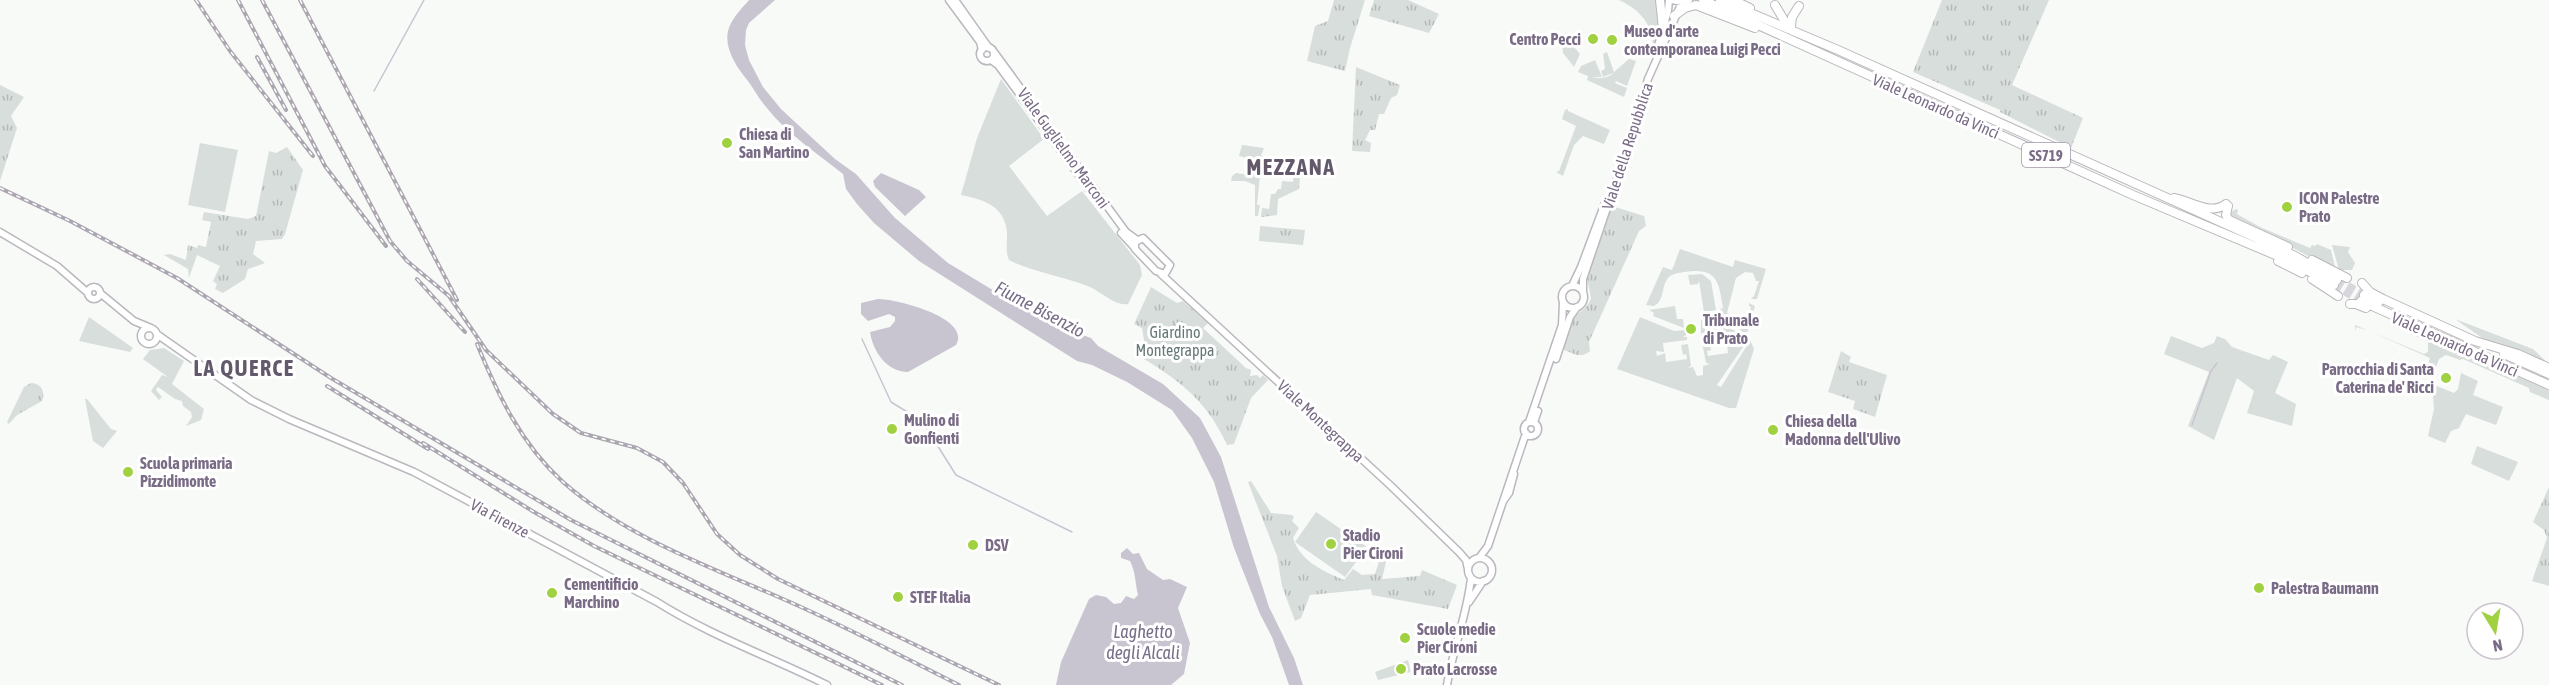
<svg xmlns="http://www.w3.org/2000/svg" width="2549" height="685" font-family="'Asap Condensed',sans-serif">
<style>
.green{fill:#d8dedc}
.park{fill:url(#park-tufts)}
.water{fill:#c9c5d0}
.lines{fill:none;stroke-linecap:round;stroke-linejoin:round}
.stream{stroke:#c9c5d0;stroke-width:1.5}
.highway-tunnel{stroke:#d8d6dc;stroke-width:8;stroke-dasharray:8 4;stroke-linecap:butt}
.secondary-casing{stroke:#bbb7bf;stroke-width:9}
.highway-casing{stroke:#bbb7bd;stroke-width:10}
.secondary{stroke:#fff;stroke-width:6}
.highway{stroke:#fff;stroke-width:8}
.rail-casing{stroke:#aba6b0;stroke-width:4}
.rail{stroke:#fff;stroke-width:1.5;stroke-dasharray:4.5;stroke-linecap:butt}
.poi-dot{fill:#a0d141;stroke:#fff;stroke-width:2}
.labels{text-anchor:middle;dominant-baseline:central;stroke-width:6;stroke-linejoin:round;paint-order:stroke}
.shield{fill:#fff;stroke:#a298aa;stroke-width:1.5}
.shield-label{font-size:15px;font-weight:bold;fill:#7a6c86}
.poi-label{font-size:16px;font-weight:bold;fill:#7a6c86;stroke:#fff;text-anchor:start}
.street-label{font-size:16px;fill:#7a6c86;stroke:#fff}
.park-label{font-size:16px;fill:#667877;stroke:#fff}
.water-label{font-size:18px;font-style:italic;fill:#776e87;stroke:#fff}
.district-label{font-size:22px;font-weight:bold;letter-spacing:1.5px;fill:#63596b;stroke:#fff}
</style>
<defs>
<pattern id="park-tufts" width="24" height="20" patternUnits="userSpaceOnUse" patternTransform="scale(1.5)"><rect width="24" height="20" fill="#d8dedc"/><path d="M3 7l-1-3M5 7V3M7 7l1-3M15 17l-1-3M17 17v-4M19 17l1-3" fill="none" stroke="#b4b8b8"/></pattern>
</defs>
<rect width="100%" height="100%" fill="#f8faf8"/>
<path class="green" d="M1619,0H1658L1661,23L1653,47C1653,24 1639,9 1619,0Z
M1562,33L1573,35V46L1580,54L1574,67L1563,53Z
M1607,52L1614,72L1629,59L1636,61L1627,86L1616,81L1615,83L1627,88L1624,97L1587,80L1588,76L1578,72L1581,66L1595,60L1602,77H1592C1599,79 1609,78 1613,73L1603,77L1601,71L1605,69L1603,54Z
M1001,79L1044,139L1009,166L1047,216L1082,191L1140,265L1142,275L1128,304C1115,306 1101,292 1090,287C1063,276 1034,273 1009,260C1004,249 1009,238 1006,226C1001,204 980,199 961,195L977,138Z
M1568,109V111L1610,130L1604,144L1583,136L1574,145L1563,176L1556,172L1559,171L1576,126L1562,119L1565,110Z
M200,143L238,150L225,212L188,205Z
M2236,209L2238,210L2237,214L2260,227L2310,248L2312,245L2315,246L2317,244L2331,250L2336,271L2280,241L2232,219L2229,213Z
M2332,245L2350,247L2348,252L2355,263L2352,270H2339Z
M1680,249L1733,267L1735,260L1766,269L1757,299H1751L1754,296L1759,281H1756L1753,273L1745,272L1736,278L1727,313L1730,314L1724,316L1720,308L1723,309C1719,281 1717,267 1685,272C1679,273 1673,273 1668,278C1661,287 1665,300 1654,306L1646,305L1663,267L1672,270Z
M1702,274L1711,281L1716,310L1704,312L1699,281L1698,284L1690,285L1688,275Z
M1749,303L1755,306L1747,333L1754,349L1736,408H1729L1617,369L1640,317L1674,331L1686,330V335L1683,337H1687V340L1663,343L1664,352L1656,351L1657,356L1665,353L1666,362L1687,359L1686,354L1683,355L1681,345L1688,344L1691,366L1687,368L1693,367L1697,376L1703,375V366L1710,364L1706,363L1702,342L1709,341L1711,350L1707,351L1708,356L1728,353L1727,344H1736L1735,339L1727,342L1725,333L1702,338L1701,334L1705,333H1701V320L1718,318C1723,331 1739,327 1744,340L1743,347L1717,385L1721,387L1746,347L1747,337L1739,328L1746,324L1751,307L1749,306Z
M1675,306L1677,319H1683L1684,328L1653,316L1654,313L1649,310Z
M89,317L133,348L130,352L79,341Z
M2455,319L2533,349L2549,364V367L2492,345Z
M2355,325L2424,354L2428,352V342L2402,329L2459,353L2464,352L2549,390V400L2530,392L2529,388L2463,359L2460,360L2446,355L2439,359L2432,378L2425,376L2430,358L2367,330L2356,327L2355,332Z
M2171,336L2202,348L2214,343L2217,336L2225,339L2232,347L2269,360L2273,355L2288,362L2275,393L2296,404L2292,426L2247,413L2254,391L2237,378L2214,440L2188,426L2209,372L2164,354Z
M164,348L184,361L172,384L204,409L201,420L186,426L192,417L191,412L183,406L182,401L175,399L158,387L156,390L162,397L159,400L151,391L162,375L168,377L143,359L150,350Z
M2461,373L2478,381L2473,395L2503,407L2496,425L2466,414L2459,428L2451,431L2445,443L2428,436L2434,409L2432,384L2454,393L2458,389Z
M85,399H87L111,429L117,431L103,448L93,441Z
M2477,446L2518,462L2509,481L2471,464Z
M1316,512L1367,547L1345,577L1295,542Z
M1408,660L1411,672L1378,680L1375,672Z"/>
<path class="park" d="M1334,0H1365L1350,48L1345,71L1307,61L1315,26L1328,21Z
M1374,0H1408L1439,14L1429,33L1369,16Z
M1942,0H2049L2012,85L2083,118L2071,148L2000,112V110L1913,72Z
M1356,67L1400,85L1397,95L1391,98L1384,114H1379L1375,130H1370L1365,140L1371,143L1370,152L1352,151Z
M0,85L24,97L11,116L17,128L0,181Z
M1242,145L1264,148L1261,156L1267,158L1266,165L1301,167L1299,189L1278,199L1277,215L1261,217L1262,208L1269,209L1271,194H1275L1278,189H1281L1282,181L1293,182L1294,171L1266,168L1264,176H1260L1257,205H1260L1258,216H1255V185L1245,181H1231L1232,176L1236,173L1249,175L1250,168L1245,167L1247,158L1239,156Z
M287,147L303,170L285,234L282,239L256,241L253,254L265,263L248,269L245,279L223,293L215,289L217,284L213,281L220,266L197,255L189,278L188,269L164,255L170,254L186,260L188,245L197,248L198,245L206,247L211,222L202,220L204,212L248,219L256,216L269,151L276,153Z
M1612,206L1644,216L1646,226L1639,231L1589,342L1590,351C1581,359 1575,354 1564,350C1564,341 1567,324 1574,317C1581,310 1588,308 1591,298L1587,278Z
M1260,226L1305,230L1303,245L1259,241Z
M1151,287L1177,303L1183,301L1208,323L1203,328L1204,329L1246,368L1251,370L1250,376L1257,375L1260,378L1263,375L1268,380L1251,398L1234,444L1227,445C1208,403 1182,382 1144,359L1146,353L1142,328L1134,324Z
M1841,351L1851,357L1849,362L1887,375L1875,417L1853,409L1855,401L1828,392Z
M31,383C41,383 46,392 42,401L17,415L9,424L7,422L24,387Z
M1251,481L1271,513L1292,515L1294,517L1292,521L1299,528L1293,538C1300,561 1323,571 1344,580L1353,569L1362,575L1375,574L1382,552L1388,553L1382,579L1420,576L1422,570L1457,585L1448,609L1372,595L1371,589L1310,595L1301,618L1295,621L1282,586L1277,556L1248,482Z
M2549,487V586L2532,581L2547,538L2544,530L2533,522Z"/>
<path class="water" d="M749,0H775L749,23L746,30L745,45L749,60L763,87L781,109L835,159L856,174L895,218L948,263L1046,322L1091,338L1098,346L1163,384L1200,418L1221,457L1269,607L1294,658L1303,685H1289L1272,637L1260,614L1234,548L1214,482L1192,438L1172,410L1127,382L1092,365L1077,361L919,261L874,223L857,204L846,189L843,174C817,153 787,134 766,107C759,99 754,89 748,81C737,68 724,49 728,31C731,19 742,8 749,0Z
M881,173L919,190L926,197L905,216L875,187L873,181Z
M878,299C897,299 972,318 956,345L908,372C887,372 873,352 870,332L890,327L895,321V317L889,314L868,321L861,314V303Z
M1127,548L1133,554L1139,553L1147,569L1163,580L1170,579L1187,587L1178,608L1190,643L1184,674L1171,685H1056L1061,662L1089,599L1096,595L1106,597L1114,604L1121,603L1126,596L1134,599L1138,595C1135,583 1136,573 1130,561L1121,558V553Z"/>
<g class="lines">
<path class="stream" d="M374,91L424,0
M862,339L891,402L922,421L956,475L1072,532
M2192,425L2211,371L2217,363"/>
<path class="highway-tunnel" d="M2337,280L2364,295
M2334,285L2361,301"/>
<defs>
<path id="secondary" d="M949,0L980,42L982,50
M955,0L989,48
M1672,0L1682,2L1689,0
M980 54a7 7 0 1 1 14 0a7 7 0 1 1-14 0Z
M1657,49L1668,11L1669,0
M994,52L1126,232L1137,240
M991,60L998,65L1094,196
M0,232L57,266L88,293
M1121,233L1134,247
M1143,238L1170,265L1165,274L1156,271L1135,249V242Z
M1161,274L1391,486L1459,552L1466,560L1468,569
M1562 297a11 11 0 1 1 22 0a11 11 0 1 1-22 0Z
M1572,286L1581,267L1606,200
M88 293a6 6 0 1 1 12 0a6 6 0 1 1-12 0Z
M1583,292V279L1624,158L1648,79L1682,2
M100,293L134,321L151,328
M141 336a8 8 0 1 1 16 0a8 8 0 1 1-16 0Z
M158,335L251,400L289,419L414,472L657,602C711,636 771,657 827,685
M1556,359L1570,317L1577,307
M1529,422L1562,325L1563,303
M1534,422L1538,411
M1524 429a7 7 0 1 1 14 0a7 7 0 1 1-14 0Z
M1504,500L1509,493L1514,474
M1479,558L1488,546L1526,433
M1468 570a12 12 0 1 1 24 0a12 12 0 1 1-24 0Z
M1469,602L1483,581
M1447,685C1453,649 1467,615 1471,578"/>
<path id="highway" d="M1660,0L1663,29
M1703,0L2133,195L2292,262L2334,285
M1720,0L1838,50L2252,236L2295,256L2337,280
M1733,0L1750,8
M1775,5L1787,25
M1674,16L1685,8L1696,5L1755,28
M1791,26L1792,17L1799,6
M2174,198C2191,201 2211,216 2226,204
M2228,206L2226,215L2229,220L2288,247
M2312,260L2347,278
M2278,261L2302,273
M2312,279L2338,296
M2362,283L2370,292L2383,299L2475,341L2518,354L2549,368
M2364,295L2379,302
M2361,301L2549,385
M2350,304H2356L2366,308
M2504,354L2549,374"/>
</defs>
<use href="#secondary" class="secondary-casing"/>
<use href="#highway" class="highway-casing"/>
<use href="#secondary" class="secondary"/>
<use href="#highway" class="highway"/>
<defs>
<path id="rail" d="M196,0L230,51L313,156
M238,0L325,166L386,246
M262,0L390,241L407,261L449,296L486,350L553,414L581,433L637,448L663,462L683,483L717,534L740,555L778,579L999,685
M300,0L457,300
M257,57L286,110
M0,188L70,221L177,278L331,378L571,520L902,685
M417,279L465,332
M477,344C498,395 521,444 563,482C624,536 710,567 783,599C843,625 901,656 959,685
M327,386L428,449
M423,443L534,512L594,546L882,685"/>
</defs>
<use href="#rail" class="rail-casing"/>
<use href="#rail" class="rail"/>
</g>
<g class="poi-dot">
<circle cx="1593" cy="39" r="6"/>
<circle cx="1612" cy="40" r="6"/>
<circle cx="727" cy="143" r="6"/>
<circle cx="2287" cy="207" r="6"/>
<circle cx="1691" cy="329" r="6"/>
<circle cx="2446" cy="378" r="6"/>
<circle cx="892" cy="429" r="6"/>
<circle cx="1773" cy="430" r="6"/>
<circle cx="128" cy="472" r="6"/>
<circle cx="1331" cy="544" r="6"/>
<circle cx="973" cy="545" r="6"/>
<circle cx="2259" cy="588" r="6"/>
<circle cx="552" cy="593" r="6"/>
<circle cx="898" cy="597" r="6"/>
<circle cx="1405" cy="638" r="6"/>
<circle cx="1401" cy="669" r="6"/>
</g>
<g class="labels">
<rect class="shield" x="2022" y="143" width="48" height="24" rx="4.5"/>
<g class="shield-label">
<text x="2046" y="155">SS719</text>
</g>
<g class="poi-label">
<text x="1624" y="31">Museo d'arte<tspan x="1624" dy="18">contemporanea Luigi Pecci</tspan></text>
<text x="1581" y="39" text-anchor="end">Centro Pecci</text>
<text x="739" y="134">Chiesa di<tspan x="739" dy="18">San Martino</tspan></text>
<text x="2299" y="198">ICON Palestre<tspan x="2299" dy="18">Prato</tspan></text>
<text x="1703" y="320">Tribunale<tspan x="1703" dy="18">di Prato</tspan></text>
<text x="2434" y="369" text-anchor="end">Parrocchia di Santa<tspan x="2434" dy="18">Caterina de' Ricci</tspan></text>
<text x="904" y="420">Mulino di<tspan x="904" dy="18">Gonfienti</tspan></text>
<text x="1785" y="421">Chiesa della<tspan x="1785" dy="18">Madonna dell'Ulivo</tspan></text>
<text x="140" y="463">Scuola primaria<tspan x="140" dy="18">Pizzidimonte</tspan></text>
<text x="1343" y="535">Stadio<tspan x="1343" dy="18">Pier Cironi</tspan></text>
<text x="985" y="545">DSV</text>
<text x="564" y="584">Cementificio<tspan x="564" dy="18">Marchino</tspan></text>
<text x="2271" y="588">Palestra Baumann</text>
<text x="910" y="597">STEF Italia</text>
<text x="1417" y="629">Scuole medie<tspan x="1417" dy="18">Pier Cironi</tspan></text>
<text x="1413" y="669">Prato Lacrosse</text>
</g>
<g class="street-label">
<text transform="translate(1936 106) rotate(24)">Viale Leonardo da Vinci</text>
<text transform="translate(1627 146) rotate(-72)">Viale della Repubblica</text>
<text transform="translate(1064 148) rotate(54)">Viale Guglielmo Marconi</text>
<text transform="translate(2455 344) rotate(24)">Viale Leonardo da Vinci</text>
<text transform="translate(1321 421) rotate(43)">Viale Montegrappa</text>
<text transform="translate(500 518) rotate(28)">Via Firenze</text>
</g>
<g class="park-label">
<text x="1175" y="332">Giardino<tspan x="1175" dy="18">Montegrappa</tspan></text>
</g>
<g class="water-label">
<text transform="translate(1040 309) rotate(28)">Fiume Bisenzio</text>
<text x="1143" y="631">Laghetto<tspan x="1143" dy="21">degli Alcali</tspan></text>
</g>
<g class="district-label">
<text x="1291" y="167">MEZZANA</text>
<text x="244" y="368">LA QUERCE</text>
</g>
</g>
<g transform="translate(2495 631) rotate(169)"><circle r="28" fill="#ffffff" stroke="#cac4cf" stroke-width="1.5"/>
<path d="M0-4.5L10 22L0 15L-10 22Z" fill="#a0d141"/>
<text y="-9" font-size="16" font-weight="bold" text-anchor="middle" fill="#7a6c86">N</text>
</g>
</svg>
